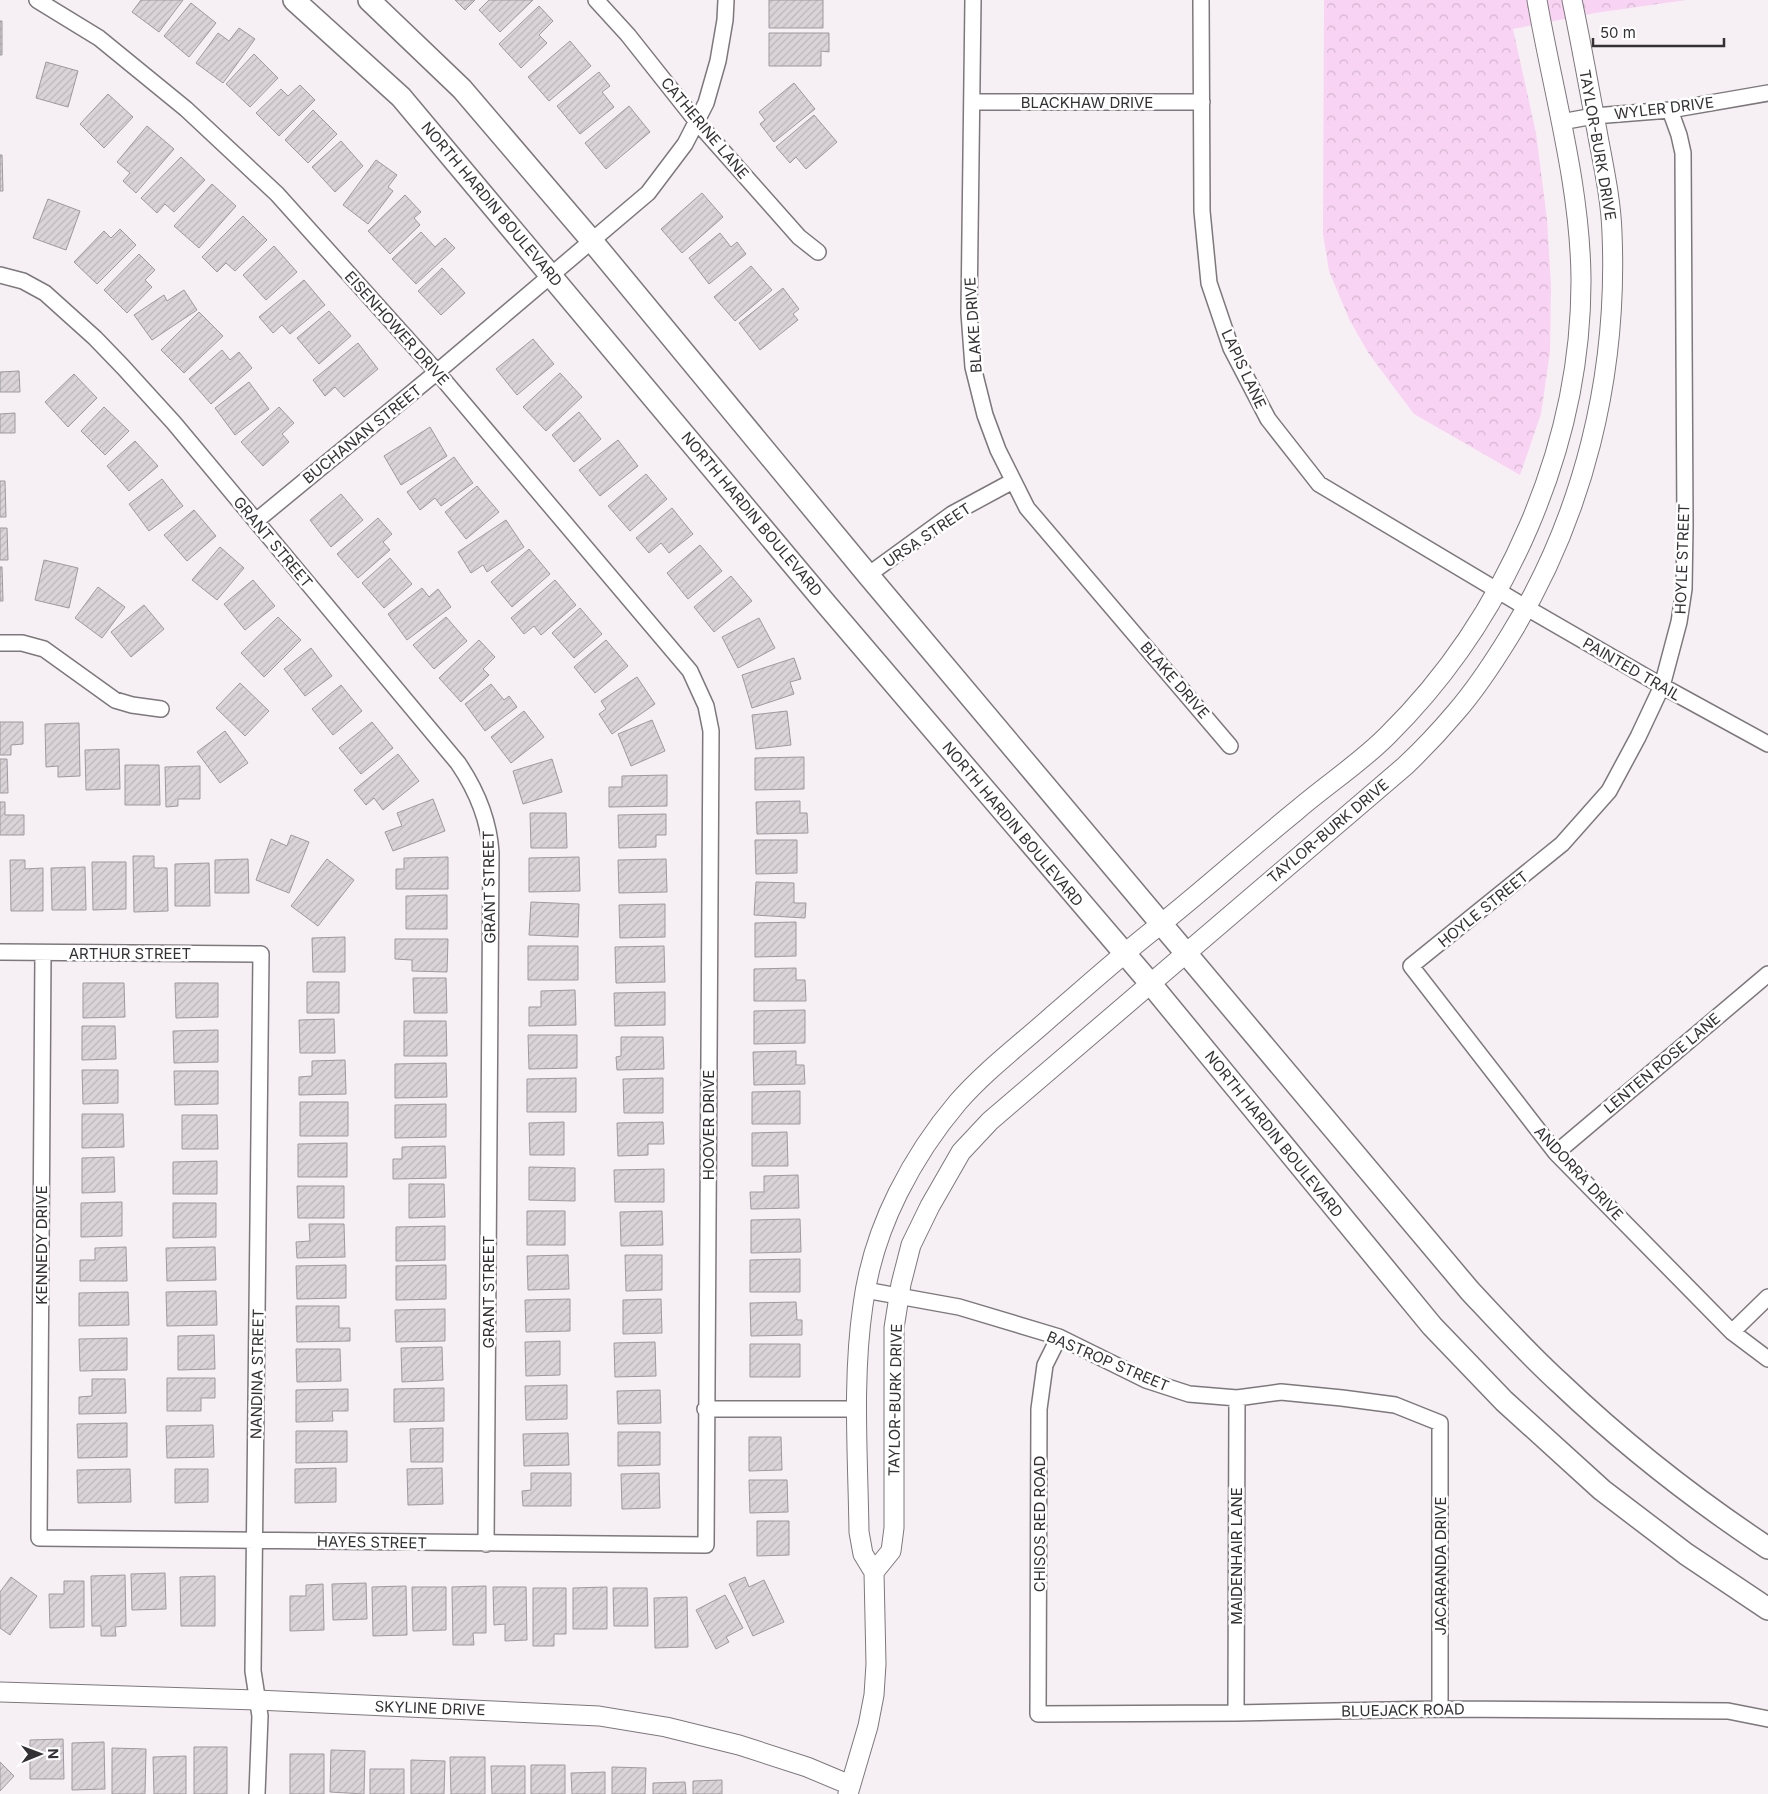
<svg xmlns="http://www.w3.org/2000/svg" width="1768" height="1794" font-family="Inter,sans-serif">
<style>
.forest{fill:url(#forest-crowns)}
.building{fill:url(#building-hatch);stroke:#9e999e}
.lines{fill:none;stroke-linecap:round;stroke-linejoin:round}
.minor-casing{stroke:#7d787c;stroke-width:18}
.tertiary-casing{stroke:#7d787c;stroke-width:21}
.secondary-casing{stroke:#7d787c;stroke-width:24}
.minor{stroke:#fff;stroke-width:15}
.tertiary{stroke:#fff;stroke-width:19}
.secondary{stroke:#fff;stroke-width:21}
.labels{text-anchor:middle;dominant-baseline:central;stroke-width:5;stroke-linejoin:round;paint-order:stroke}
.street-label{font-size:15px;fill:#333133;stroke:#fff}
</style>
<defs>
<pattern id="forest-crowns" width="20" height="18" patternUnits="userSpaceOnUse" patternTransform="scale(1.25)"><rect width="20" height="18" fill="#f8d3f3"/><path d="M2 6a3 3 0 1 1 6 0M12 15a3 3 0 1 1 6 0" fill="none" stroke="#d5b6d1"/></pattern>
<pattern id="building-hatch" width="6" height="6" patternUnits="userSpaceOnUse" patternTransform="scale(1.25)"><rect width="6" height="6" fill="#dad4d9"/><path d="M-1 1l2-2M0 6l6-6M5 7l2-2" fill="none" stroke="#bcb6bb"/></pattern>
</defs>
<rect width="100%" height="100%" fill="#f6f0f5"/>
<path class="forest" d="M1324,0H1686L1595,13L1513,29L1536,133L1547,219L1551,285L1550,352L1541,414L1520,475L1414,414L1369,354L1350,321L1329,271L1323,234Z"/>
<path class="building" d="M141,0H183L159,32L132,12Z
M455,0H475L465,10Z
M489,0H533L500,32L479,10Z
M769,0H823V28H769Z
M191,3L216,23L189,57L164,36Z
M539,6L553,21L539,35L547,43L521,68L499,44Z
M0,21H2V55H0Z
M239,28L255,39L223,83L196,63L218,33L229,41Z
M769,33H829V52L821,51V66H769Z
M570,41L591,66L549,101L528,77Z
M254,54L278,78L250,107L226,84Z
M46,62L78,71L68,107L36,98Z
M599,72L610,86L602,92L614,107L580,134L557,106Z
M794,83L815,109L774,142L760,124L765,120L759,112Z
M300,85L315,100L279,136L256,113L281,89L288,96Z
M108,94L133,117L104,148L80,124Z
M629,106L650,132L606,169L585,143Z
M313,110L337,134L308,163L285,140Z
M814,115L837,142L806,169L796,157L790,163L776,147Z
M147,126L174,149L136,193L123,181L130,173L117,162Z
M341,141L363,166L335,192L312,167Z
M0,155H2L3,191H0Z
M181,157L205,180L174,212L165,204L157,213L141,198Z
M376,160L397,175L388,187L393,191L368,224L343,205Z
M212,184L236,206L199,248L174,226Z
M702,193L723,217L682,253L661,229Z
M405,195L421,212L414,218L420,225L390,254L368,231Z
M48,199L80,211L66,250L33,238Z
M243,216L267,240L235,271L226,263L217,272L202,257Z
M120,229L136,245L97,284L74,262L104,231L111,238Z
M421,232L435,247L445,238L455,248L416,284L392,259Z
M720,233L731,247L737,242L746,254L709,284L689,258Z
M274,246L297,272L266,300L243,275Z
M139,254L155,270L145,280L152,287L127,313L104,290Z
M751,266L772,290L735,321L714,297Z
M442,268L465,293L441,315L418,291Z
M304,280L325,305L290,334L282,325L273,333L259,317Z
M783,288L799,309L793,314L798,320L760,350L739,323Z
M184,290L197,310L152,340L134,315L164,295L167,301Z
M329,311L351,336L319,364L297,338Z
M199,312L223,336L184,373L161,350Z
M533,339L554,364L517,395L496,369Z
M358,343L378,369L344,397L335,387L325,396L313,380Z
M222,350L230,360L239,352L252,368L211,404L189,379Z
M19,371L20,392H0V372Z
M560,373L582,397L546,431L523,407Z
M74,374L97,398L68,427L45,402Z
M249,382L269,409L235,435L215,408Z
M104,407L129,431L105,455L81,431Z
M279,407L294,423L282,434L289,442L263,466L241,442Z
M579,412L601,439L574,462L552,435Z
M15,413V433H0V414Z
M430,427L447,456L401,485L384,456Z
M618,440L638,466L600,496L579,470Z
M135,441L158,466L129,491L107,466Z
M454,457L473,483L441,506L435,498L420,510L407,492Z
M646,474L667,499L630,531L608,506Z
M162,479L183,506L149,531L129,504Z
M0,481H5L6,517H0Z
M477,486L499,512L466,539L445,512Z
M341,494L363,520L331,547L310,520Z
M672,508L693,534L669,553L661,543L649,553L636,538Z
M194,510L216,536L187,561L164,535Z
M378,518L392,534L383,542L390,550L358,578L337,554Z
M506,520L524,547L487,572L483,565L471,573L458,552Z
M0,528H7L8,560H0Z
M700,545L722,571L688,599L667,573Z
M220,547L244,568L217,600L192,580Z
M529,549L550,574L512,607L491,582Z
M390,558L412,584L384,608L362,583Z
M44,560L78,568L69,608L35,600Z
M0,567H2L3,601H0Z
M731,576L752,601L714,632L694,607Z
M253,580L275,606L245,630L224,604Z
M555,580L576,605L541,635L534,626L524,634L511,618Z
M98,587L125,607L102,638L75,618Z
M422,588L429,597L438,589L451,607L407,640L388,614Z
M144,605L164,629L131,657L111,632Z
M580,608L602,634L574,658L552,633Z
M278,617L301,640L264,677L241,653Z
M446,617L467,641L434,669L413,645Z
M759,618L775,648L738,668L722,637Z
M479,640L495,657L483,669L489,675L461,702L439,678Z
M606,640L628,666L595,693L574,667Z
M311,648L332,676L305,696L284,669Z
M794,658L801,679L790,682L794,694L752,708L742,675Z
M637,677L655,704L612,734L599,714L606,709L601,701Z
M240,683L269,711L245,736L216,708Z
M491,684L504,700L509,696L517,707L485,731L465,704Z
M341,685L362,711L333,735L312,709Z
M524,711L544,737L511,763L491,737Z
M787,711L791,745L756,749L752,715Z
M652,720L665,751L631,766L618,734Z
M0,722H23V744L11,745V755H0Z
M372,722L393,748L361,774L339,748Z
M79,723L80,776L58,777V766L46,767L45,724Z
M225,731L248,763L220,783L197,752Z
M119,749L120,789L86,790L85,750Z
M398,754L419,781L383,810L374,798L366,805L354,790Z
M804,757V789L755,790V758Z
M0,759H7L8,793H0Z
M552,759L562,792L523,804L513,771Z
M125,765H159L160,805H125Z
M200,766V799H178V806L166,807L165,767Z
M667,775V806L609,807V787H622V776Z
M433,799L445,831L393,851L385,832L402,826L397,813Z
M800,801V813H807L808,833L757,834L756,802Z
M0,802H5V815H24V835H0Z
M530,813H566L567,848H531Z
M666,814V835H656V847L619,848L618,815Z
M291,835L309,842L289,893L256,880L271,839L287,846Z
M755,840H797V873L756,874Z
M133,856H154V868H167L168,911L134,912Z
M448,857V889H396V869H404V858Z
M579,857L580,891L529,892V858Z
M248,859L249,893H215V860Z
M327,859L354,880L318,926L291,906Z
M666,859L667,892L619,893L618,860Z
M10,860H25V869L43,868V911H11Z
M92,862H126V909L93,910Z
M209,863L210,906H175V864Z
M85,867L86,910H52L51,868Z
M756,882L794,883V903H806L805,918L754,915Z
M447,895V929H406V896Z
M531,902L579,904L578,937L529,935Z
M665,904V937L620,938L619,905Z
M796,922V956L755,957V923Z
M345,937V972H313L312,938Z
M395,939H448L447,972L412,971V960L395,959Z
M528,946H578V980H528Z
M664,946L665,982L616,983L615,947Z
M796,968V980H805L806,1001H754V969Z
M413,978H446L447,1013H414Z
M307,982H339V1013H307Z
M83,983H124L125,1017L83,1018Z
M175,983H218V1017L176,1018Z
M575,990L576,1025L529,1026V1007H541V991Z
M665,992V1025L615,1026L614,993Z
M805,1010V1043L754,1044V1011Z
M334,1019L335,1053H300L299,1020Z
M404,1021H446L447,1056H404Z
M82,1026H115L116,1059L82,1060Z
M218,1030V1062L174,1063L173,1031Z
M528,1035H577V1068L529,1069Z
M621,1037H663L664,1069L617,1070L616,1057L621,1056Z
M796,1051V1065H804L805,1084L754,1085L753,1052Z
M345,1060L346,1094L299,1095V1077L312,1076V1061Z
M446,1063L447,1097L395,1098V1064Z
M82,1070H118V1103L83,1104Z
M174,1071H218V1104L175,1105Z
M576,1078V1112H527V1079Z
M663,1078V1113H624L623,1079Z
M800,1091V1124H752V1092Z
M300,1102H348V1136H300Z
M446,1104V1137L395,1138V1105Z
M82,1114H123L124,1147L82,1148Z
M182,1115H217L218,1149H182Z
M564,1122V1155H530L529,1123Z
M663,1122L664,1144H648V1155L618,1156L617,1123Z
M787,1132L788,1166H752V1133Z
M347,1143V1177H298V1144Z
M445,1146L446,1178L393,1179V1159H402V1147Z
M114,1157L115,1192L82,1193V1158Z
M217,1161V1194H173V1162Z
M529,1167L575,1168V1201L529,1200Z
M664,1169V1202H615L614,1170Z
M798,1175L799,1208L751,1209L750,1192H764V1176Z
M409,1184H444L445,1217L409,1218Z
M297,1186H344V1218H298Z
M122,1202V1236L81,1237V1203Z
M173,1203H216V1237L173,1238Z
M527,1211H565V1245H527Z
M662,1211L663,1245L621,1246L620,1212Z
M800,1219L801,1252L751,1253V1220Z
M309,1224H344L345,1257L297,1258L296,1242L310,1241Z
M445,1226V1260L396,1261V1227Z
M126,1247L127,1281H80V1260H95V1248Z
M215,1247L216,1280L167,1281L166,1248Z
M568,1255L569,1289L528,1290L527,1256Z
M625,1255H662V1290L626,1291Z
M800,1259V1292H750V1260Z
M346,1265V1298L297,1299L296,1266Z
M446,1265V1299L396,1300V1266Z
M216,1291L217,1325L167,1326L166,1292Z
M128,1292L129,1325L79,1326V1293Z
M570,1299V1331L526,1332L525,1300Z
M661,1299L662,1333L623,1334V1300Z
M796,1302L797,1320H802V1335L751,1336L750,1303Z
M296,1306H339V1328H350V1341L297,1342Z
M445,1309V1341L396,1342L395,1310Z
M214,1335L215,1369L178,1370V1336Z
M127,1338V1370L80,1371L79,1339Z
M560,1341V1375L526,1376L525,1342Z
M655,1342L656,1376L615,1377L614,1343Z
M750,1344H800V1377H750Z
M442,1347L443,1380L402,1382L401,1348Z
M296,1349H340L341,1381L297,1382Z
M167,1378H215V1398H201V1411H167Z
M92,1379H125L126,1413L79,1414V1397L92,1396Z
M567,1385V1419L526,1420L525,1386Z
M444,1388V1421L394,1422V1389Z
M348,1389V1411H332L333,1421L296,1422V1390Z
M660,1390L661,1423L618,1424L617,1391Z
M127,1423V1457L78,1458L77,1424Z
M213,1425L214,1457L167,1458L166,1426Z
M443,1428V1462H411L410,1429Z
M296,1431H347V1462L296,1463Z
M618,1432H660V1465L618,1466Z
M568,1433L569,1465L524,1466L523,1434Z
M749,1437H781L782,1470L749,1471Z
M336,1468V1502L295,1503V1469Z
M442,1468L443,1504L408,1505L407,1469Z
M130,1469L131,1502L78,1503L77,1470Z
M175,1469H208V1502L175,1503Z
M531,1473H571V1506H523L522,1491L531,1490Z
M659,1473L660,1508L622,1509L621,1474Z
M749,1480H787L788,1512L750,1513Z
M757,1521H789V1555L757,1556Z
M165,1573L166,1609L132,1610L131,1574Z
M125,1575L126,1626L115,1627L116,1636H101V1626H92L91,1576Z
M215,1576V1626H181L180,1577Z
M11,1577L37,1596L10,1635L0,1628V1592Z
M745,1577L749,1587L764,1580L784,1622L753,1636L729,1584Z
M64,1581H84V1627L50,1628L49,1594H64Z
M366,1583L367,1619L333,1620L332,1584Z
M323,1584L324,1630L290,1631V1596H306V1585Z
M406,1586L407,1635L373,1636L372,1587Z
M486,1586V1633H473L474,1645H453L452,1587Z
M412,1587H446V1630L413,1631Z
M493,1587H526L527,1640L505,1641V1624L494,1625Z
M607,1587V1629H573V1588Z
M533,1588H566V1634H554V1646H533Z
M613,1588H647L648,1626H614Z
M725,1595L743,1628L726,1637L729,1642L716,1649L696,1610Z
M687,1597L688,1647L655,1648L654,1598Z
M63,1739L64,1779H30V1740Z
M104,1742L105,1789L72,1790V1743Z
M194,1747H227V1794H194Z
M112,1748L146,1749L145,1794H112Z
M331,1750L365,1751L364,1794L330,1792Z
M290,1754H324V1794H290Z
M186,1756V1794H154L153,1757Z
M450,1757H485V1794H451Z
M411,1760L445,1761L444,1794H411Z
M0,1762L14,1776L0,1791Z
M531,1765H565V1794H531Z
M491,1766H525V1794H492Z
M612,1767L646,1768L645,1794H612Z
M370,1769H404V1794H370Z
M605,1772V1794H572L571,1773Z
M722,1780V1794H693V1781Z
M685,1782L686,1794H653V1783Z"/>
<g class="lines">
<defs>
<path id="minor" d="M37,0L99,38L186,109L277,194L437,372L690,671L706,706L711,731L706,1545L39,1538L43,953
M596,0L628,35L697,122L799,237L818,252
M973,0L969,313L973,367L985,415L998,450L1027,508L1230,746
M1201,0L1202,211L1209,283L1231,348L1268,419L1319,484L1527,608L1662,686L1768,744
M972,102H1202
M1670,110L1679,135L1683,153L1685,526L1684,589L1679,622L1662,686L1638,737L1609,791L1562,844L1411,966L1556,1153L1732,1332L1768,1359
M1561,122L1594,116L1670,110L1768,93
M0,275L23,281L45,293L95,338L123,367L174,423L458,763C477,791 489,819 491,853L486,1544
M256,521L437,372L648,193L685,144L706,103L718,61L725,20L726,0
M868,575L952,514L1013,481
M0,643H22L44,649L115,700L132,705L161,709
M0,952L261,954L253,1671L260,1716L257,1794
M1556,1153L1768,974
M865,1290L959,1307L1059,1337L1146,1380L1189,1394L1237,1398L1281,1392L1342,1398L1395,1405L1440,1423V1709
M1732,1332L1768,1297
M1059,1337L1045,1365L1039,1409L1038,1714L1236,1713L1440,1709L1728,1711L1768,1719
M705,1409H858
M1236,1713L1237,1398"/>
<path id="tertiary" d="M874,1572L891,1551L894,1528V1328L901,1284L911,1245L930,1206L961,1152L990,1121L1405,766C1423,749 1440,731 1456,712C1476,689 1493,663 1509,637C1584,516 1618,375 1612,233C1611,199 1603,164 1597,131C1589,87 1581,43 1572,0
M0,1692L257,1700L599,1716L666,1727L739,1745L807,1767L850,1785
M848,1794L868,1726L874,1695L876,1664L874,1572L863,1554L859,1532C858,1458 852,1379 863,1305C868,1267 881,1227 898,1193C914,1161 935,1129 958,1102C986,1070 1021,1044 1052,1016C1087,986 1120,956 1156,928C1204,890 1249,849 1296,811C1326,785 1359,764 1387,736C1506,619 1582,445 1581,278C1580,184 1553,92 1537,0"/>
<path id="secondary" d="M294,0L401,97L827,605L1150,983L1432,1326L1504,1401L1602,1490L1686,1554L1768,1609
M369,0L462,89L592,241L868,575L1470,1291C1499,1322 1528,1354 1560,1383C1624,1444 1694,1499 1768,1548"/>
</defs>
<use href="#minor" class="minor-casing"/>
<use href="#tertiary" class="tertiary-casing"/>
<use href="#secondary" class="secondary-casing"/>
<use href="#minor" class="minor"/>
<use href="#tertiary" class="tertiary"/>
<use href="#secondary" class="secondary"/>
</g>
<g class="labels">
<g class="street-label">
<text x="1087" y="102">BLACKHAW DRIVE</text>
<text transform="translate(1664 108) rotate(-7)">WYLER DRIVE</text>
<text transform="translate(705 128) rotate(50)">CATHERINE LANE</text>
<text transform="translate(1598 145) rotate(80)">TAYLOR-BURK DRIVE</text>
<text transform="translate(492 204) rotate(50)">NORTH HARDIN BOULEVARD</text>
<text transform="translate(973 325) rotate(-94)">BLAKE DRIVE</text>
<text transform="translate(397 328) rotate(48)">EISENHOWER DRIVE</text>
<text transform="translate(1244 369) rotate(65)">LAPIS LANE</text>
<text transform="translate(362 434) rotate(-39)">BUCHANAN STREET</text>
<text transform="translate(752 514) rotate(50)">NORTH HARDIN BOULEVARD</text>
<text transform="translate(927 535) rotate(-34)">URSA STREET</text>
<text transform="translate(273 542) rotate(50)">GRANT STREET</text>
<text transform="translate(1682 559) rotate(-88)">HOYLE STREET</text>
<text transform="translate(1632 669) rotate(30)">PAINTED TRAIL</text>
<text transform="translate(1175 680) rotate(49)">BLAKE DRIVE</text>
<text transform="translate(1013 824) rotate(50)">NORTH HARDIN BOULEVARD</text>
<text transform="translate(1328 831) rotate(-40)">TAYLOR-BURK DRIVE</text>
<text transform="translate(489 887) rotate(-91)">GRANT STREET</text>
<text transform="translate(1483 909) rotate(-39)">HOYLE STREET</text>
<text x="130" y="953">ARTHUR STREET</text>
<text transform="translate(1662 1063) rotate(-40)">LENTEN ROSE LANE</text>
<text transform="translate(708 1125) rotate(-90)">HOOVER DRIVE</text>
<text transform="translate(1274 1134) rotate(51)">NORTH HARDIN BOULEVARD</text>
<text transform="translate(1579 1173) rotate(47)">ANDORRA DRIVE</text>
<text transform="translate(41 1245) rotate(-90)">KENNEDY DRIVE</text>
<text transform="translate(488 1292) rotate(-90)">GRANT STREET</text>
<text transform="translate(1108 1361) rotate(23)">BASTROP STREET</text>
<text transform="translate(257 1374) rotate(-89)">NANDINA STREET</text>
<text transform="translate(895 1400) rotate(-89)">TAYLOR-BURK DRIVE</text>
<text transform="translate(1039 1524) rotate(-90)">CHISOS RED ROAD</text>
<text transform="translate(372 1542) rotate(1)">HAYES STREET</text>
<text transform="translate(1236 1556) rotate(-90)">MAIDENHAIR LANE</text>
<text transform="translate(1440 1566) rotate(-90)">JACARANDA DRIVE</text>
<text transform="translate(430 1708) rotate(2)">SKYLINE DRIVE</text>
<text transform="translate(1403 1710) rotate(-1)">BLUEJACK ROAD</text>
</g>
</g>
<g transform="translate(40 1754) rotate(89)" stroke="#ffffff" stroke-width="4" paint-order="stroke">
<path d="M0-4L9 19L0 12L-9 19Z" fill="#333133"/>
<text y="-8" font-size="14" font-weight="bold" text-anchor="middle" fill="#333133">N</text>
</g>
<path d="M1593 38v8h131v-8" fill="none" stroke="#333133" stroke-width="2.5"/>
<text x="1600" y="38" font-size="15" fill="#333133" stroke="#ffffff" stroke-width="4" paint-order="stroke">50 m</text>
</svg>
